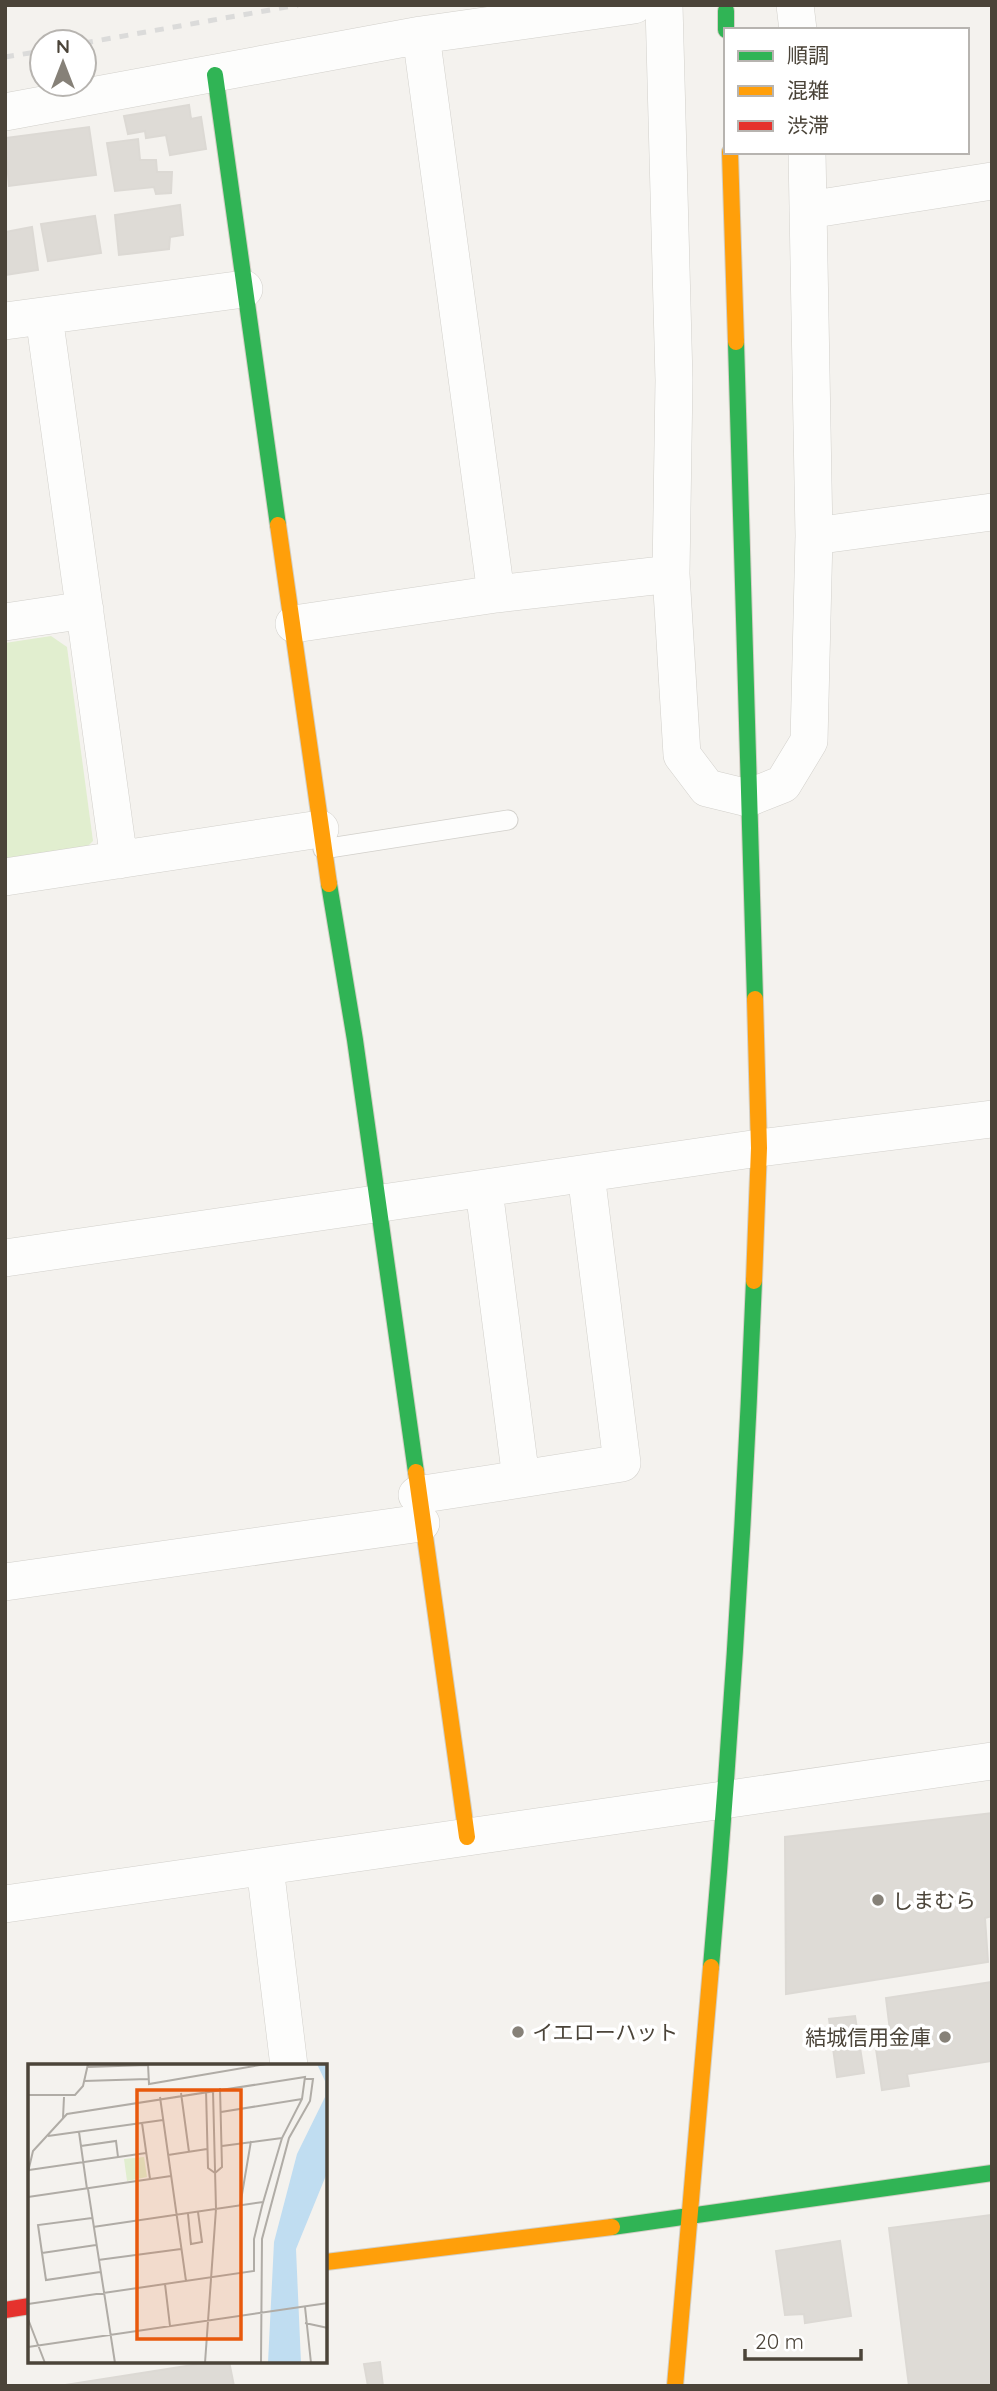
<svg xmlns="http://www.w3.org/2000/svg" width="997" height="2391" font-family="Quicksand,'Noto Sans JP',sans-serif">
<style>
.green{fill:#e1eecf}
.building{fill:#dedbd6;stroke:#dcd9d4;stroke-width:2}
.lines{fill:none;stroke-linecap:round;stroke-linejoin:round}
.lane-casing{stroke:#d2d0cb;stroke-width:21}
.street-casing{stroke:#d2d0cb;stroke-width:38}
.fast-casing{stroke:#d3cfc5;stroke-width:18}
.slow-casing{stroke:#d3cfc5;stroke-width:18}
.jam-casing{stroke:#d3cfc5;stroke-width:18}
.lane{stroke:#fdfdfc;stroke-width:19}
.street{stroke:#fdfdfc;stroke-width:37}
.fast{stroke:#30b455;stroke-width:16}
.slow{stroke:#ff9f0a;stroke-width:16}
.jam{stroke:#e5322d;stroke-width:16}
.rail{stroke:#dbdbda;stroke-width:5;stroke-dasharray:9 9;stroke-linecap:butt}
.poi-dot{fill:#868178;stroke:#fff;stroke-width:2.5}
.labels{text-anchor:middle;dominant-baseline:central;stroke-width:7;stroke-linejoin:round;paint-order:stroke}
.poi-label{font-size:21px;fill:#4b4439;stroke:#fff;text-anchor:start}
.inset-road{fill:none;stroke:#b0aca6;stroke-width:2}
.view{fill:#e8590c;fill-opacity:0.15;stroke:#e8590c;stroke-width:3.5}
.inset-edge{fill:none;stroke:#4b4439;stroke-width:3.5}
</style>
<rect width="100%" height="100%" fill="#f4f2ee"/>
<path class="green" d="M51,636L67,647L93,841L83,851L5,862V643Z"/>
<path class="building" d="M189,105L191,119L201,117L206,149L170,155L166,135L146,138L145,131L128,134L124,116Z
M89,127L96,175L9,186L5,138Z
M138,139L140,160H156L157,172H172L171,193L156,194L154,187L115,191L107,143Z
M180,205L183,235L170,237L169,249L119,255L115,215Z
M95,216L101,253L48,261L41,224Z
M32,227L38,270L5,275V232Z
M992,1813V1916L985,1918L988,1962L786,1994L785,1837Z
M992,1982V2061L907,2074L909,2086L882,2090L875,2042L891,2039L886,1998Z
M855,2016L864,2073L837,2077L829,2019Z
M992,2215V2386H909L889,2228Z
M840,2241L851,2316L805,2323L804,2314L785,2315L776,2251Z
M218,2361H229L234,2386H59Z
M380,2362L383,2386H368L364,2364Z"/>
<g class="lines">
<defs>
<path id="lane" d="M323,849L508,820"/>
<path id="street" d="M664,5L674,380L671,574L682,755L707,788L748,798L783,784L809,741L814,536L807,152
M795,5L798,30
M421,35L496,594
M5,112L421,35L634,5
M808,210L992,181
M44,316L119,860
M5,321L244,289
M814,536L992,512
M5,622L85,610
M294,624L496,594L671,574
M5,877L320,829
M484,1190L521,1479L622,1463L586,1174
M5,1258L759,1148L992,1119
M417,1495L521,1479
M5,1582L421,1523
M265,1867L289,2066
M5,1904L992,1761"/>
<path id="fast" d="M726,11V30
M215,75L278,525
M736,342L755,999
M329,884L355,1040L416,1472
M711,1967C731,1738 745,1510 754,1281
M612,2227L992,2173"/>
<path id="slow" d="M730,152L736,342
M278,525L329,884
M754,1281L759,1148L755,999
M416,1472L467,1837
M326,2262L612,2227
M675,2386L711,1967"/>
<path id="jam" d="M5,2310L30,2306"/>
</defs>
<use href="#lane" class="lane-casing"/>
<use href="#street" class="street-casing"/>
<use href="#fast" class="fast-casing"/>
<use href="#slow" class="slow-casing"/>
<use href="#jam" class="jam-casing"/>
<use href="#lane" class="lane"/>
<use href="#street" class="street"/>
<use href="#fast" class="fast"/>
<use href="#slow" class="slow"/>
<use href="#jam" class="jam"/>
<path class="rail" d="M84,43L298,5
M5,57L42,51"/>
</g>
<g class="poi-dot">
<circle cx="878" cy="1900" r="7"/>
<circle cx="518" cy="2032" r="7"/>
<circle cx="945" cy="2037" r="7"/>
</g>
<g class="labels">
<g class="poi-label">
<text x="892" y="1900">しまむら</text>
<text x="532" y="2032">イエローハット</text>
<text x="931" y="2037" text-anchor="end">結城信用金庫</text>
</g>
</g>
<g transform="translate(28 2064)">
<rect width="299" height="299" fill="#f4f2ee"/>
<path d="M116,93L119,113L99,117L96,95Z" fill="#e1eecf"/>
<path d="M289,0H299V109L268,185L273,299H240L246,178L269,90L297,33V17Z" fill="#c0ddf1"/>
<path class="inset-road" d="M120,0L121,20L238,0M59,3L120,1M56,17L120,15M178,26L180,104L187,109M153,29L161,88M0,31H47L55,22L60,0M132,33L158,217M193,48L274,35M35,54L36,33M114,59L122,115M51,68L59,125M20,72L135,56M53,82L88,77L90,93M194,82L254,74M140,91L179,85M1,106L118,89M0,108L5,87L39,50L277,13L274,35L254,74L234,142L226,175V207L0,240M187,109L194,103L192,24M60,125L87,299M0,133L143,112M212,142L223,77M160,150L163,180L174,178L170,148M64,154L10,161L14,189L18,216L72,208M65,163L235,138M14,189L68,181M70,196L153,185M137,220L142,262M277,243L283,299M0,255L17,299M277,259L300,264M0,283L300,239M177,299L188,145L185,27M233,299L234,175L261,74L282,37L285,15H276"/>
<path class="view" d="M109,26H213V275H109Z"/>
<rect width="299" height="299" class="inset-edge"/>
</g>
<rect width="997" height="2391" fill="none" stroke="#4b4439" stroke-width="14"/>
<rect x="724" y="28" width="245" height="126" fill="#ffffff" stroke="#b7b4b0" stroke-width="2"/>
<rect x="738" y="51" width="35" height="10" fill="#30b455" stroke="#b7b4b0" stroke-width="2"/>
<text x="787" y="63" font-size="21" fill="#4b4439">順調</text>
<rect x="738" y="86" width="35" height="10" fill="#ff9f0a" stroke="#b7b4b0" stroke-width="2"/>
<text x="787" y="98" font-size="21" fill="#4b4439">混雑</text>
<rect x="738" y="121" width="35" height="10" fill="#e5322d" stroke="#b7b4b0" stroke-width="2"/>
<text x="787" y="133" font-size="21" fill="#4b4439">渋滞</text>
<g transform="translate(63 63)"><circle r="33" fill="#ffffff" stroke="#b7b4b0" stroke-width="2"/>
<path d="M0-5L12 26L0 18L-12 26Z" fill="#868178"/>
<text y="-10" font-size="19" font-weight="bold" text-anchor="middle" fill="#4b4439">N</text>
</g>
<path d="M745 2349v10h116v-10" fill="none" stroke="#4b4439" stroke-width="3.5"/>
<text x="755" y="2349" font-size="21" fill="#4b4439" stroke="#ffffff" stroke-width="5" paint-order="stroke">20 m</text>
</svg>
